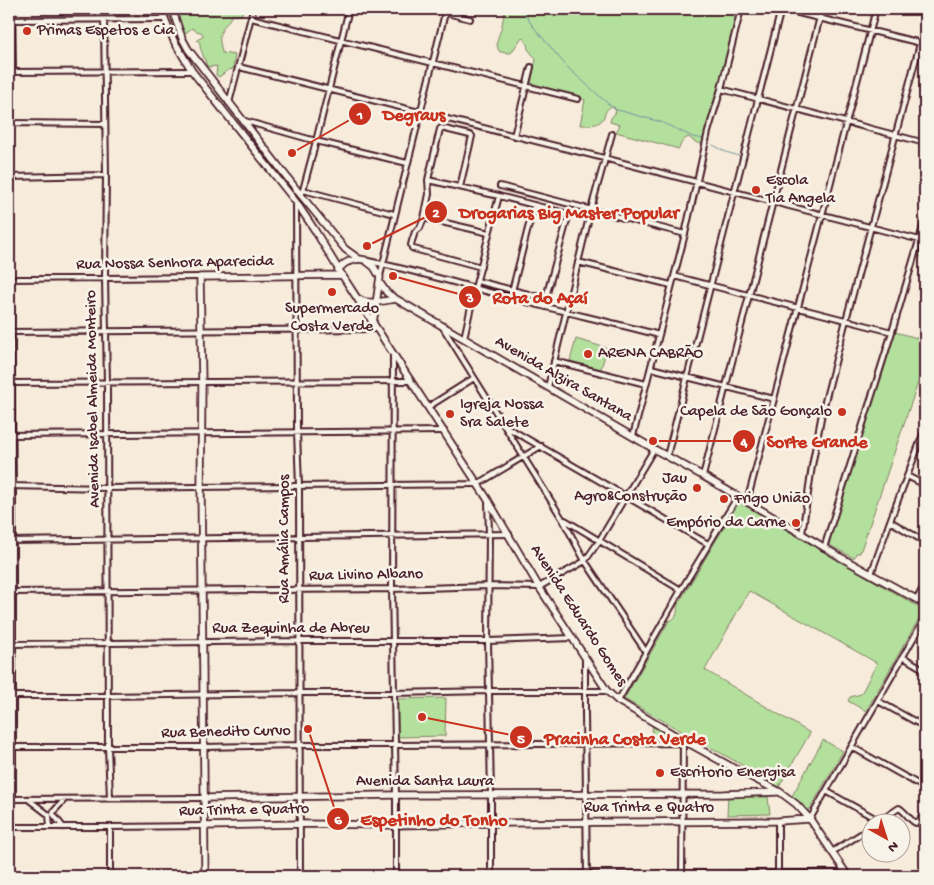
<svg xmlns="http://www.w3.org/2000/svg" width="934" height="885" font-family="'Gochi Hand',sans-serif">
<style>
.green{fill:#b4e09d;stroke:#7f8064}
.lines{fill:none;stroke-linecap:round;stroke-linejoin:round}
.stream{stroke:#7491a1;stroke-width:1}
.street-casing{stroke:#4a1f2b;stroke-width:8}
.secondary-casing{stroke:#4a1f2b;stroke-width:9}
.street{stroke:#f7f3e8;stroke-width:4}
.secondary{stroke:#f7f3e8;stroke-width:5.5}
.poi-dot{fill:#c8321e;stroke:#f7f3e8;stroke-width:2}
.labels{text-anchor:middle;dominant-baseline:central;stroke-width:5;stroke-linejoin:round;paint-order:stroke}
.poi-label{font-size:16px;fill:#4a1f2b;stroke:#f7f3e8;text-anchor:start}
.street-label{font-size:16px;fill:#4a1f2b;stroke:#f7f3e8}
.leader{fill:none;stroke:#c8321e;stroke-width:2}
.callout-dot{fill:#c8321e;stroke:#f7f3e8;stroke-width:2}
.mark-label{font-size:15px;text-anchor:middle;font-weight:bold;fill:#fff}
.callout-label{font-size:18px;text-anchor:middle;font-weight:bold;fill:#c8321e;stroke:#f7f3e8;stroke-width:5;stroke-linejoin:round;paint-order:stroke}
</style>
<rect width="100%" height="100%" fill="#f7ecdb"/>
<filter id="ink" filterUnits="userSpaceOnUse"><feTurbulence type="fractalNoise" baseFrequency=".02" numOctaves="2"/><feDisplacementMap in="SourceGraphic" scale="10" xChannelSelector="R" yChannelSelector="G"/><feConvolveMatrix kernelMatrix="1 2 1 2 8 2 1 2 1" color-interpolation-filters="sRGB"/></filter>
<g filter="url(#ink)">
<path class="green" d="M177,9H239L243,12L241,15H232C229,21 222,28 221,32C218,38 221,46 222,53L235,55L233,69L228,70L219,77L216,75L217,66L210,67L207,66L200,47V43L197,40L204,36L201,32L196,31L192,28L183,35L176,10Z
M505,9H738L721,79L703,142L699,144L692,140L689,137C683,139 681,143 679,149L616,132L620,125L610,122L611,118L616,112L614,107C603,107 607,116 601,121C595,126 587,125 580,125L585,100L531,83L536,59L528,49L527,43L522,37L511,53L500,52C493,43 500,35 502,25C503,20 504,14 505,9Z
M925,228V258L917,256Z
M895,332L925,340V362L860,553H856L854,558L831,546L829,543L833,525Z
M576,339L607,348L601,369L570,361Z
M739,502L924,610L866,711L848,701L850,697L861,694L877,663L749,591L705,670L810,733L779,787L751,770L624,699L669,621C677,618 678,613 677,606Z
M446,698L445,736L398,737L397,699Z
M653,724L678,739L651,738Z
M823,740L843,751L810,809L808,811L792,796Z
M728,796L768,797L770,814L727,815Z"/>
<g class="lines">
<path class="stream" d="M522,9L532,25L568,68L614,109L661,122L693,137L704,139
M713,145L726,152L739,156"/>
<defs>
<path id="street" d="M12,9L13,72
M432,9L470,19
M782,9L925,44
M251,18L578,99
M9,20L165,19
M104,20L106,175L105,279L107,383L108,747L110,798
M239,67L604,158L920,240
M9,72L192,71
M721,89L925,143
M229,103L253,9
M245,121L316,141L407,163
M9,123L10,279L13,486V799
M9,123L105,124
M514,136L531,67
M9,177L106,175
M428,180L499,196L565,213L568,217L546,297L544,298L477,281
M500,186L685,234
M460,187L472,136L470,135L441,128L440,129L428,180L429,194L424,218L420,228L415,232L412,241L411,245L412,248L414,249L481,267
M303,190L394,214
M300,194L303,190L316,141L349,9
M296,202L297,432L299,486L300,876
M424,218L489,233
M368,261C418,271 466,286 515,299C563,312 611,322 659,335
M578,262L671,285
M380,276L446,9
M674,276L892,332
M10,279L200,277
M512,291L534,205
M442,326L563,520L585,561L646,652
M9,332L377,329
M464,338L476,284L499,196
M393,354L392,589L396,795V876
M554,361L646,384
M651,368L774,399
M9,383L410,381
M548,387L591,209L612,134
M428,407L474,378
M505,426L708,544
M9,435L444,431
M633,436L685,234L708,132L721,89L741,9
M667,456L781,9
M703,476L822,9
M907,476L925,485
M9,486L107,488L478,484L541,446
M488,502L489,534L488,641L491,795V876
M747,502L876,9
M565,520L681,590
M890,521L925,542
M802,534L812,466L822,413L846,320L925,25
M9,541L509,534
M824,548L892,332L925,220
M871,574L890,521L925,429
M9,592L392,589L489,586L539,587L585,561L599,541L654,449
M917,599L925,584
M9,644L300,641H488L572,638
M903,657L925,670
M585,659V714L587,876
M9,696H108L300,693H394L489,691H607
M618,701L681,590L738,496
M878,701L925,727
M9,747H204L300,745H395L683,743
M852,747L925,788
M826,791L880,821
M9,799L205,798
M28,799L49,815L50,827
M810,819L925,618
M878,822L899,808C906,812 909,820 916,823L920,820L925,811
M9,827H110L204,826
M63,827L53,814L54,811L65,799
M110,827V876
M832,852L872,827
M378,876H424
M520,876L587,874L846,873
M682,876L683,741
M778,876V821"/>
<path id="secondary" d="M161,9L174,41L192,71L296,202L314,229L342,275L488,500L539,587L607,691L618,701L683,740L728,765L780,792L796,804L810,819L848,876
M172,9L182,38L188,49L300,194L345,249L359,259L365,260L374,267L380,277L373,323
M338,270C345,262 348,261 359,259
M380,283L387,293L396,299L654,449L703,476L802,534L840,557L925,604
M359,299C368,306 385,300 396,299
M205,798L396,795L724,794L778,792
M204,826L300,824L396,825L491,823L778,821L810,819
M205,876L201,487L202,382L200,277L342,275"/>
</defs>
<use href="#street" class="street-casing"/>
<use href="#secondary" class="secondary-casing"/>
<use href="#street" class="street"/>
<use href="#secondary" class="secondary"/>
</g>
</g>
<g class="poi-dot">
<circle cx="27" cy="31" r="5"/>
<circle cx="756" cy="190" r="5"/>
<circle cx="332" cy="292" r="5"/>
<circle cx="588" cy="354" r="5"/>
<circle cx="842" cy="412" r="5"/>
<circle cx="450" cy="414" r="5"/>
<circle cx="697" cy="488" r="5"/>
<circle cx="724" cy="499" r="5"/>
<circle cx="796" cy="523" r="5"/>
<circle cx="660" cy="773" r="5"/>
</g>
<g class="labels">
<g class="poi-label">
<text x="37" y="31">Primas Espetos e Cia</text>
<text x="766" y="181">Escola<tspan x="766" dy="18">Tia Angela</tspan></text>
<text x="332" y="309" text-anchor="middle">Supermercado<tspan x="332" dy="18">Costa Verde</tspan></text>
<text x="598" y="354">ARENA CABRÃO</text>
<text x="460" y="405">Igreja Nossa<tspan x="460" dy="18">Sra Salete</tspan></text>
<text x="832" y="412" text-anchor="end">Capela de São Gonçalo</text>
<text x="687" y="479" text-anchor="end">Jau<tspan x="687" dy="18">Agro&amp;Construção</tspan></text>
<text x="734" y="499">Frigo União</text>
<text x="786" y="523" text-anchor="end">Empório da Carne</text>
<text x="670" y="773">Escritorio Energisa</text>
</g>
<g class="street-label">
<text transform="translate(175 264) rotate(-1)">Rua Nossa Senhora Aparecida</text>
<text transform="translate(563 380) rotate(30)">Avenida Alzira Santana</text>
<text transform="translate(94 399) rotate(-91)">Avenida Isabel Almeida Monteiro</text>
<text transform="translate(285 539) rotate(-90)">Rua Amália Campos</text>
<text transform="translate(366 576) rotate(-1)">Rua Livino Albano</text>
<text transform="translate(578 616) rotate(57)">Avenida Eduardo Gomes</text>
<text x="291" y="629">Rua Zequinha de Abreu</text>
<text transform="translate(226 733) rotate(-1)">Rua Benedito Curvo</text>
<text x="425" y="782">Avenida Santa Laura</text>
<text x="649" y="808">Rua Trinta e Quatro</text>
<text transform="translate(244 811) rotate(-1)">Rua Trinta e Quatro</text>
</g>
</g>
<path class="leader" d="M292 153L360 114M367 246L436 212M393 276L470 297M653 441L744 441M422 717L521 737M308 729L338 819"/>
<g class="callout-dot">
<circle cx="292" cy="153" r="5"/>
<circle cx="367" cy="246" r="5"/>
<circle cx="393" cy="276" r="5"/>
<circle cx="653" cy="441" r="5"/>
<circle cx="422" cy="717" r="5"/>
<circle cx="308" cy="729" r="5"/>
<circle cx="360" cy="114" r="12"/>
<circle cx="436" cy="212" r="12"/>
<circle cx="470" cy="297" r="12"/>
<circle cx="744" cy="441" r="12"/>
<circle cx="521" cy="737" r="12"/>
<circle cx="338" cy="819" r="12"/>
</g>
<g class="mark-label">
<text x="360" y="119">1</text>
<text x="436" y="217">2</text>
<text x="470" y="302">3</text>
<text x="744" y="446">4</text>
<text x="521" y="743">5</text>
<text x="338" y="824">6</text>
</g>
<g class="callout-label">
<text x="414" y="120">Degraus</text>
<text x="569" y="218">Drogarias Big Master Popular</text>
<text x="540" y="303">Rota do Açaí</text>
<text x="817" y="447">Sorte Grande</text>
<text x="625" y="744">Pracinha Costa Verde</text>
<text x="434" y="825">Espetinho do Tonho</text>
</g>
<rect width="934" height="885" fill="none" stroke="#f7f3e8" stroke-width="30"/>
<rect x="15" y="15" width="904" height="855" fill="none" stroke="#4a1f2b" stroke-width="2" filter="url(#ink)"/>
<g transform="translate(886 838) rotate(141)"><circle r="24" fill="#f7f3e8" stroke="#b29e9c"/>
<path d="M0-4L9 19L0 12L-9 19Z" fill="#c8321e"/>
<text y="-8" font-size="14" font-weight="bold" text-anchor="middle" fill="#4a1f2b">N</text>
</g>
</svg>
